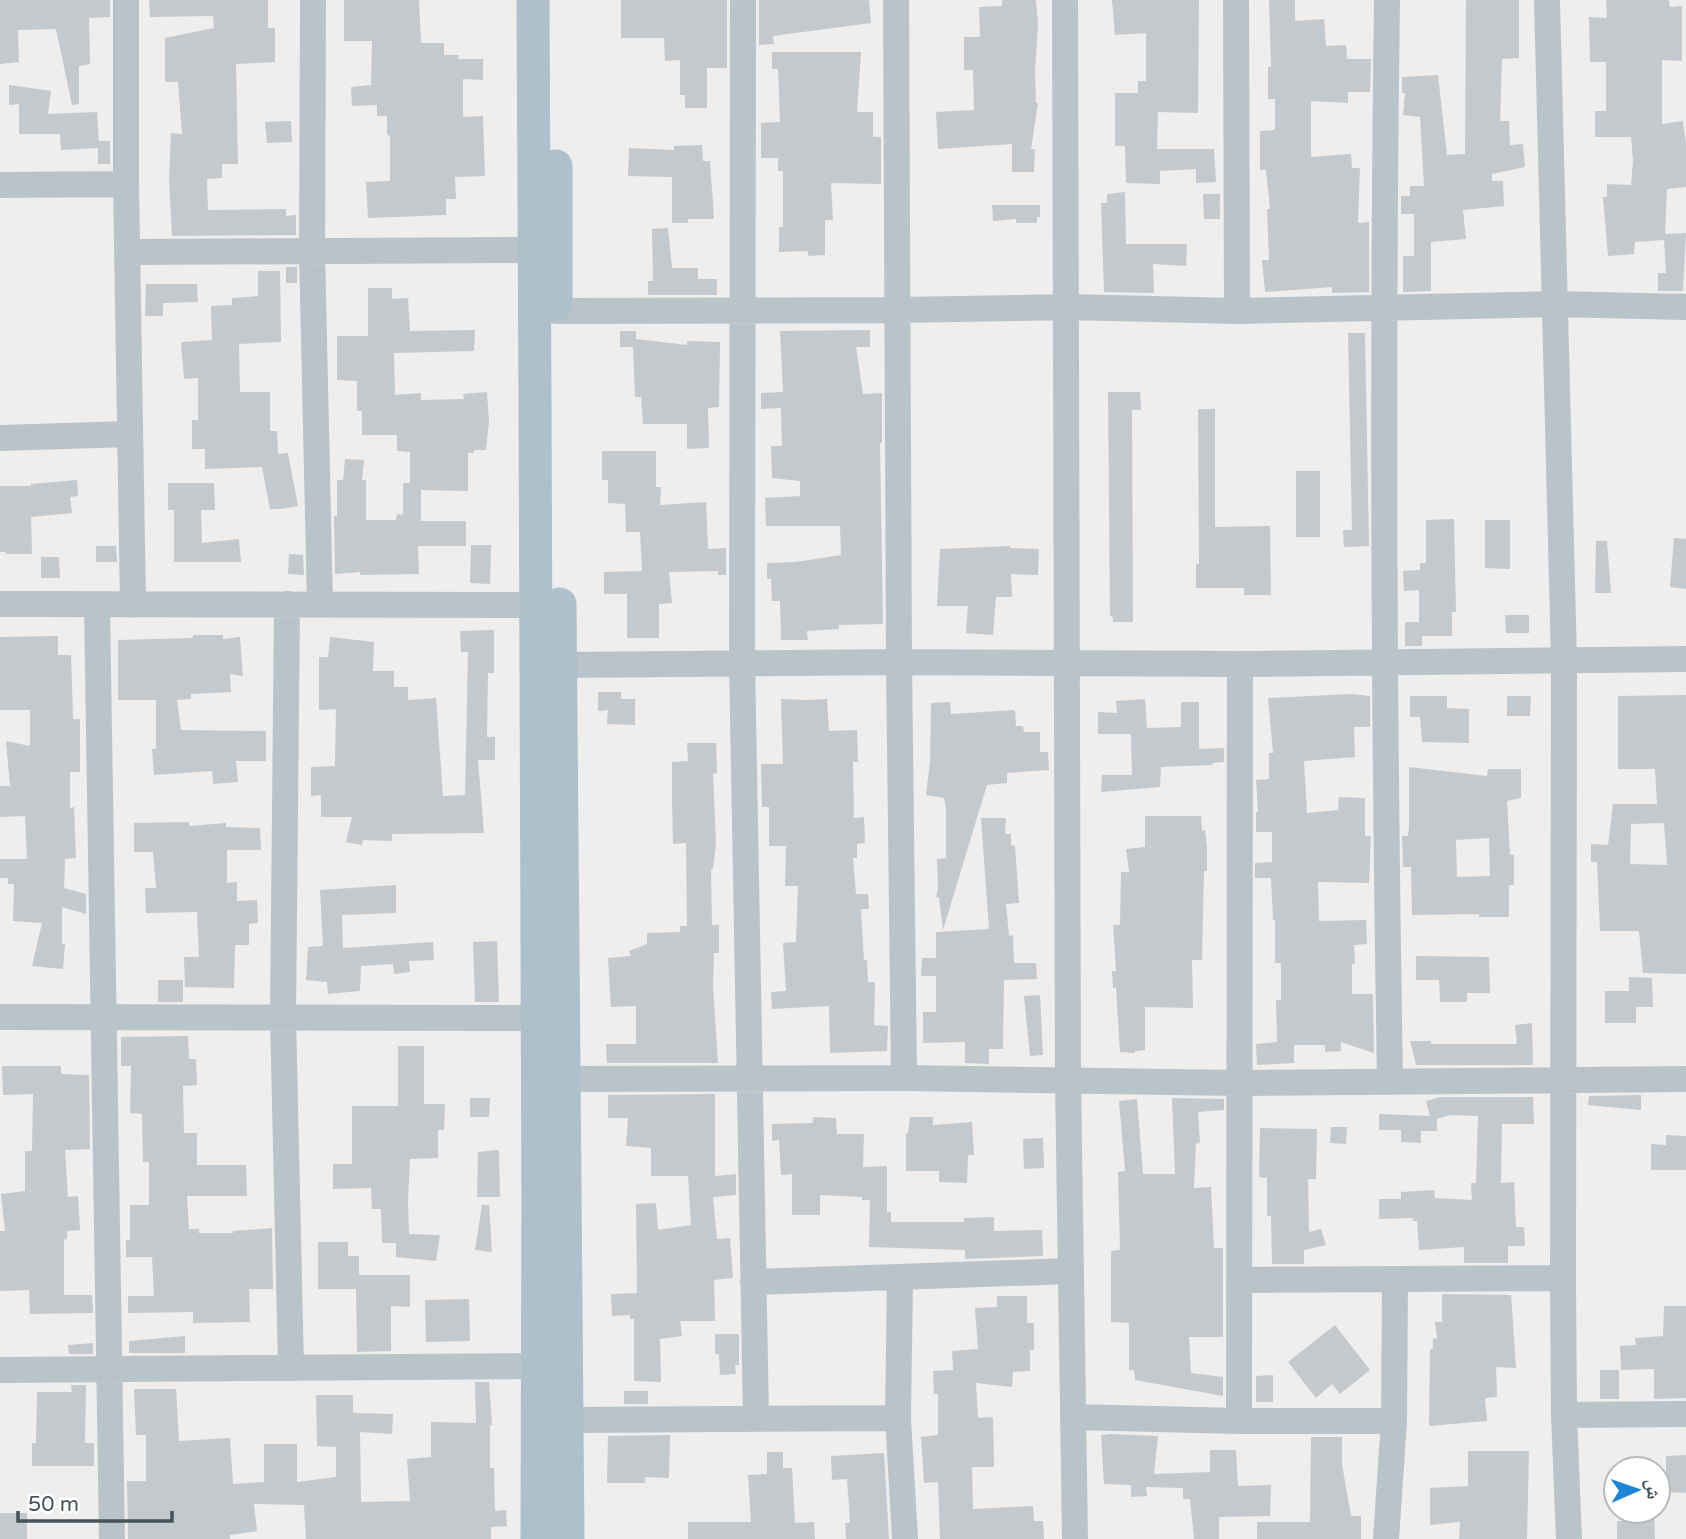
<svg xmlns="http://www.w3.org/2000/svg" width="1686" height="1539" font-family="'Varela Round','Noto Naskh Arabic',sans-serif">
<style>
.building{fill:#c4c9cd;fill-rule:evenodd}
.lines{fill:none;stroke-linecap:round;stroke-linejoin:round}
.minor{stroke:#b9c4ca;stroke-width:26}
.major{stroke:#adc0cc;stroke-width:33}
</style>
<rect width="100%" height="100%" fill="#f0eded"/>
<path class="building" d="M0,0H110V17L89,18L90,64L79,66V104L72,105L56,29L18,30L19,62L0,64Z
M149,0H268V28H275V62L236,64L238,164H222V178L207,179L208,210L286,209V216L296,215V235L172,236L169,179L171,133L182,134L178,82H165V38L214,28L213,16L150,17Z
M344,0H419L421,43H444V55H459L458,59H483V80L463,79V117L483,116L485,176L455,177L456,199H446V215L368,218L366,182L390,181V136L387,135V116H377V105L352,106L351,87L371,85L372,41H344Z
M621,0H727V68H707V108H685V95H680V60L665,61L664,38H621Z
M759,0H869L871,23L773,36L774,44L759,45Z
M1002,0H1036L1038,24L1035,72L1036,103H1038L1031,149H1035L1034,172H1012V144L938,149L936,112L974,110L973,70H964V37H980L979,7L1002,6Z
M1112,0H1199L1198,113L1158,112L1157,149H1214L1216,182L1196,183V169L1160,171V184L1126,183L1125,146H1115V93H1138V81H1146V33L1115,35Z
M1269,0H1295V21L1324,19L1326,46L1346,45L1347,59H1371L1370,92H1348V103L1311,101V157L1351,154L1352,168H1360L1358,223L1369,222V292L1332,293V287L1265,292L1262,260H1269L1267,209H1270L1266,170H1260V131L1275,130V99H1268V67H1271Z
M1466,0H1519V58L1502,59L1500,121H1509L1510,145L1523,144L1525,167L1492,174V181H1503L1504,206L1463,210L1466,239L1431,242V291L1403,292V256H1414V214H1401V196H1410V186H1424L1420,117L1403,115L1405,93H1402V77L1438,75L1447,155L1465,154Z
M1606,0H1669L1670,7L1682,6V61L1662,60V124L1683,121L1686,144V187L1667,189L1665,234L1686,233L1683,291H1658V273H1666L1664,240L1635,242L1634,254L1608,256L1603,197H1607V184L1631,185L1633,160L1631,137H1595V111H1606V62H1590L1589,17L1607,18Z
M772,52H861L857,112H873V137H881V184L831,183L833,220H825V255L808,256V251L779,252V227H783V171H778V158H761V123L780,122L778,69H772Z
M9,85L51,91L48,114L97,112L99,141H110V164H98V148L61,150L60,134H19V104L9,105Z
M291,121L292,142L267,143L265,122Z
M702,145L703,161H710L714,219H688V223H672V177L628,176L629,148L674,150V146Z
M1125,192L1126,244H1187L1186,266L1153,264L1154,293L1104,292L1101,203H1107V194Z
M1203,194H1220V219H1204Z
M992,205H1040V217H1037V223H1016V219L993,221Z
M668,228L672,268H698V279H717V295H648V281H653L652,229Z
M286,267H297V283H286Z
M258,271H280L281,342L239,344L240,392H270V431H277L278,454L288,453L298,506L280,509H270L262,467L205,469V449H192V420H198V378L184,379L181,342L212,340L211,306L232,305V298L258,296Z
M146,284H197L198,302L163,303V316H145Z
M368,288H392V299L408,298L410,331L475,330L474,351L394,353L395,395L421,393V400L464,399L463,394L487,392L489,421L486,450H474V453H468V491L421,490V521H466V546H418L419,574L360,575V572L335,574L334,516H337V480H343L345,459L364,460L362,480H366V520H396L397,514L403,515V483H410V452L397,451V435H362V411H357V381L337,380V336H368Z
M870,330V347H856L863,394L882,393V443H880L883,624L839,625V629L807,631L808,640H781L780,601H772L771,579H767V563L796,562L841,555L840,526H766L765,498L800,496V481L772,478L771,446H782L781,408L761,409V393L783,392L780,331Z
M620,331H636V339L687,345V341L720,342L719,407L708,408L709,448L687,449V424H643L641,397H635L633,347H620Z
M1348,333H1365L1369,546L1344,547L1343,530H1352Z
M1108,392H1140L1141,410H1132L1133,622H1113V617L1110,616Z
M1198,409H1215V527L1270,526L1271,595H1244V588H1196V564H1199Z
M602,451H656V487H661L660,505L706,502L708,549L726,548V575H718V571L669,572L672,603L659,604V638H627V594H604V572L642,571L640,532H626L625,504L608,503V480H602Z
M1296,471H1320V537H1296Z
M77,480L78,496L70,497L72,513L31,517L32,554H6V552H0V486H31V484Z
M168,483H214L215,510H201L202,543L239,539L241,562H174V510H168Z
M1454,519L1456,612H1452V636H1422V646H1405V622H1419V590L1404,591L1403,571L1420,570V563H1426V520Z
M1485,520H1510V569L1485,568Z
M1674,538L1686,539V589L1670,587Z
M1596,541H1607L1611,593H1595Z
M471,545H491L490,584L470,583Z
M96,546H116L117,562H96Z
M1010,546V548L1039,549L1038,575L1011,574L1012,597H996L993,635L966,633L968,606H937L940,549Z
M289,554L303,555L304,575L288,574Z
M41,557H59L60,578H41Z
M1505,615H1529V633H1506Z
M494,630V673H488L487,737H495V760H478L484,833L392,834V841L363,840L362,845L346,842L352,817H321V795L311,796V767L335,766L336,709L319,710V657H328L330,637L374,642L373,671H394V687H408V700L436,698L443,796L465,795L468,652H461L460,631Z
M193,635H223V639L240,637L243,676L230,674L231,692L191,694V699L177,700L181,730L266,731V761H236L238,782L213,784L212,771L154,775L152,749H156V700H118V640L193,638Z
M58,636V655H71L73,719H80V772H70V808L74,807L76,858L65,859L64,888L86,894V914L62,907V944H65L63,969L32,966L42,923L13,921L14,884H8V878H0V859H27L25,816L0,817V786H10L6,741L30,746V710H0V637Z
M598,692H621V699H635V725L607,724L608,710L598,711Z
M1352,694L1370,696V727H1354L1355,757L1304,761L1307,813L1338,810L1339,797L1365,798V836H1371L1369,883L1318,882L1319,921L1366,920L1367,944L1354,945L1355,964H1352V994H1373L1374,1053L1341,1042V1051L1325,1052V1045H1294V1063L1257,1065L1256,1044L1277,1042L1276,1000H1281V963H1275V920H1273L1271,878H1255V863L1272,862V832H1256V812H1258L1256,780L1269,779V753H1273L1268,698Z
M1686,695V974L1643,973L1639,931H1600L1597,862H1591V844L1608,845L1613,804H1657L1655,769H1618V696ZM1664,823L1667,865L1630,864L1631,824Z
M1410,696H1447V708L1469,709V743L1422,742L1420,717H1410Z
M1507,696H1531L1530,716H1507Z
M781,699L806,700L827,699L829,731L857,730L858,762H853L854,818L864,817L865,843L857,844V858H853L856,894H868L869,909H861L864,960H867L868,982H875L874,1025L888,1026L887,1051L830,1053L829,1006L772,1009L771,992L786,991L783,943L796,942L798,886H785L786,846H769V807H762L761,764H783Z
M1145,699L1147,728L1181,727V702H1199V749L1224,748V762L1212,763L1213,765L1161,767L1160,787L1101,792L1102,775H1132L1131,734H1098V712L1117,713L1116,701Z
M950,702L951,714L1015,710L1016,726H1023L1024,732H1040V752H1048L1049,770L1007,773V783L987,785L943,930L939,898L936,897L938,888L937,859L946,858V809L944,798L926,795L930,761L931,703Z
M687,743H716L717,773L713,774L716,843L713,869H711L712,925H719V953H714L713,987L718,1063H607L606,1044H636V1006L611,1007L608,958L631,956L629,951L647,944V933L680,932V926H687L686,843L673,844L672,800V762L688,761Z
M1409,767L1487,776L1488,769H1521V798L1507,801L1510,855H1514V885H1509V917H1479V914L1412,915L1411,867H1403L1402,836H1408L1409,828ZM1489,838L1490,876L1457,877L1456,840Z
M1145,816H1201L1202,831L1205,830L1207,848V871H1204L1202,960H1192L1193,1008L1145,1007V1050L1135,1051V1053L1120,1052L1116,988H1113L1112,971H1116L1113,925H1120L1121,872H1129L1126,849L1145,847Z
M981,818H1006L1005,834H1011V845L1015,846L1019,903L1006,904L1009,936L1013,935L1014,963H1036L1037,979L1004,980L1003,1049H989V1064L965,1063V1042L923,1043V1012H936V976H921L922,958H936V932L989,929Z
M189,822V826L226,823V827L260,828L261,850H227V883L237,882V901L257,900L258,923L249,924V945H235L234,988L185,987L184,957H199L197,912L146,913L145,888H156L153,852H134V823Z
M396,885V913L342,915L343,948L433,942L434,960L409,961L410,972L394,974L393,964L361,966L360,991L328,994L327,982L306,980L308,947L323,946L320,890Z
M497,941L499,1002H475L473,942Z
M1416,956L1489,957L1490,993H1467V1002H1440L1439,980H1416Z
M1629,977L1652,978L1653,1007H1636V1023H1605V991H1629Z
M158,980H183V1002H158Z
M1040,995L1043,1055L1030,1056L1024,996Z
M1532,1023L1533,1065H1416L1410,1041H1431V1044H1517L1515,1025Z
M188,1036L189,1059H196L197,1085L183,1086L184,1133H197V1165H246L247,1196H187L189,1229H199V1233H233V1231L272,1228L273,1289H249L250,1322L193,1323V1312L128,1313V1296H154L152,1257H126V1240H130V1205H149V1162H143L142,1114L130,1113L131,1066H121V1037Z
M398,1046H424V1104H445L444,1130H438V1158L410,1159L408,1201L409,1234L440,1235L436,1261L396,1257V1243H382L381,1209H372L371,1188L333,1189V1164H352V1106H398Z
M2,1066H61V1074L89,1075L90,1149L65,1150L68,1197L78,1196L80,1230L67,1231V1240L64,1239V1295H92L93,1313L30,1314L29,1290L0,1291V1231H5L1,1194L25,1191V1151H32L33,1094L3,1095Z
M715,1094V1176L736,1174V1195L713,1197L717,1239L730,1238L733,1278L714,1280L715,1321H680L682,1336L660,1339L661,1382L634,1381V1319H630V1315L612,1316L611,1294L637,1293L636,1204L656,1203L658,1230L691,1225L688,1176H651V1148L626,1146L628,1118H608V1095Z
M1641,1095V1110L1588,1105L1589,1096Z
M1441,1097H1533L1534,1124H1502L1501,1183L1514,1182L1516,1227H1524L1525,1246H1508V1263H1464V1247L1419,1250L1417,1221H1413V1218L1379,1219V1199H1401V1192L1434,1190L1435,1198L1472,1200L1471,1183H1476L1478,1116L1450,1115L1437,1119V1131H1421V1143L1401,1142V1130H1379V1114L1430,1116L1426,1101Z
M470,1098H490L489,1117H470Z
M1172,1098L1224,1099V1110L1198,1112L1200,1143L1196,1144L1194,1188L1211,1187L1214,1248H1223V1337H1189L1191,1373L1223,1377V1396L1135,1380L1134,1370H1129V1323L1111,1322V1251L1120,1250L1118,1172L1125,1171L1119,1101L1137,1099L1143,1174H1175Z
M813,1117L836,1118L837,1134H864L863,1167L887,1166V1212H891V1222H964V1218L994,1217V1231L1042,1230L1043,1256L965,1259V1250L869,1247L870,1200H862V1197L820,1195V1215H792V1174L781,1175L779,1140L772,1141V1124L813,1123Z
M910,1117H933V1125L972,1122L974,1155H968L967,1183L939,1182V1171H906V1133H908Z
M1331,1127H1347L1346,1144L1330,1143Z
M1260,1128L1317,1129L1316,1179H1308L1309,1232L1321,1229L1326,1245L1304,1250V1264H1272L1271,1216H1267V1178L1259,1177Z
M1666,1135L1686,1136V1170H1651V1144L1666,1145Z
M1043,1138L1044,1168L1024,1169L1023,1139Z
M499,1150L500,1197H477L478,1152Z
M482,1205H489L492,1252L475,1250Z
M318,1242H348V1256H359V1275H410V1307L391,1306V1351L357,1352L356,1289H318Z
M1442,1294L1511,1295L1516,1368L1496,1367L1497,1397L1485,1398L1487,1421L1429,1426L1430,1349H1433V1338L1437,1339L1435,1322H1442Z
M997,1296H1027V1323H1034V1350H1030V1371L1013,1372L1012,1387L976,1383L978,1418L993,1417L994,1467H972L973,1509L1033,1506L1034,1521H1043L1044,1539H940L938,1482L924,1483L921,1437L938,1435V1394H934L933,1371L953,1370L952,1351L978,1349L975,1308L997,1307Z
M469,1299L470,1341L426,1342L425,1300Z
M1664,1306H1686V1398L1654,1399V1369L1621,1370L1620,1346L1636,1345L1635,1338L1663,1336Z
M1335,1325L1370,1370L1340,1394L1332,1384L1316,1398L1288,1362Z
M715,1334H739V1365H735L736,1374L720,1375L719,1354H715Z
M185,1336V1353H129V1341Z
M93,1343V1354H69L68,1345Z
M1600,1370H1619V1399H1600Z
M1273,1375V1402H1256V1376Z
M475,1382H489L492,1425H490V1468H494L495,1511L506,1510L507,1526L491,1527V1539H306L304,1505L254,1504L257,1531L230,1535V1539H128L127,1481H146V1435H136L134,1389H176L179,1441L230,1438L233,1484L264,1482V1444H297V1482L336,1477V1447L317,1446L316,1395H353V1413L393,1414L392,1434L360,1432L361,1502L410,1501L407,1459L431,1457V1422L476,1423Z
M71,1385H86L85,1443H94V1466H32V1443H36L37,1392H72Z
M624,1391H648V1404H624Z
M1111,1434L1158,1436L1154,1474L1210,1472V1450H1236L1238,1486L1271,1485L1270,1516L1219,1517V1539H1194L1190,1499H1183V1488L1146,1487L1147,1496L1131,1497V1485L1104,1484L1101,1435Z
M670,1435L669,1478L645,1477V1483H607L608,1436Z
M1311,1437H1342V1464L1351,1516H1361V1539H1257V1522H1310Z
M1468,1451H1529L1527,1539H1459L1460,1522L1430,1525V1488L1468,1486Z
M767,1452H783V1468H792L795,1523L814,1522L815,1539H688V1522H751L748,1475L767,1474Z
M884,1453L889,1539H846L845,1523H850L847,1479L832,1480L831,1456Z
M1686,1455V1493L1666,1492V1456Z
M1622,1511H1654L1655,1539H1617V1521H1622Z
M0,1513H27V1539H0Z"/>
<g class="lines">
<path class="minor" d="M126,0V184L133,605
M313,0L312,251L320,604
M743,0L742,662L756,1418
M896,0L899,662L904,1078
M1065,0L1068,1080L1075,1539
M1236,0L1237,311
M1387,0C1382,361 1384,721 1390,1082
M1547,0L1564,660L1563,1278L1564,1415L1569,1539
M0,185L126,184
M129,252L533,250
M556,311L897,310L1068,307L1237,311L1555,304L1686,307
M0,438L130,434
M0,604L555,605
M287,604L283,1016L291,1368
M97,606L112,1539
M562,665L899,662L1240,664L1686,659
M0,1017L538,1018
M564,1079L904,1078L1239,1083L1686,1079
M900,1278L898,1418L905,1539
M1239,1280L1563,1278
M753,1282L1071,1271
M0,1370L536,1366
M1564,1415L1686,1414
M1073,1417L1239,1421H1394
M568,1420L898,1418
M1239,1421L1240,664
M1386,1539L1394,1421L1395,1280"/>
<path class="major" d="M533,0C535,513 540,1026 537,1539
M556,166V305
M560,604L568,1539"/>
</g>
<g transform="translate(1637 1490) rotate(88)"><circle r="33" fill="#ffffff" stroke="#b5babd" stroke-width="2"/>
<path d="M0-5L12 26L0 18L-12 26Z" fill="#1e86d8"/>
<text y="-10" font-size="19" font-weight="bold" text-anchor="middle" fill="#46535a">ش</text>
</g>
<path d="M18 1511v10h154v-10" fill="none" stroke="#46535a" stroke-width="3.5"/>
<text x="28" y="1511" font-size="21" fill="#46535a" stroke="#ffffff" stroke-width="5" paint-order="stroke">50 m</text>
</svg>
